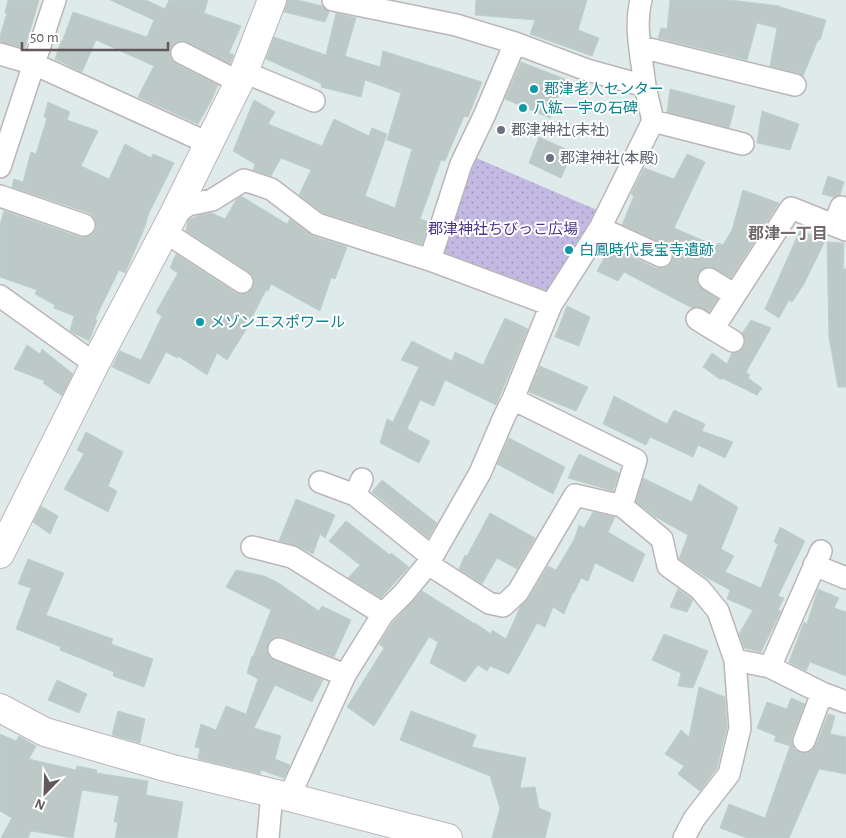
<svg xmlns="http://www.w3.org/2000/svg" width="846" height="838" font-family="'Alegreya Sans','Noto Sans JP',sans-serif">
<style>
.park{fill:url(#park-dots)}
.building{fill:#bdc9c7;stroke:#bdd0ce}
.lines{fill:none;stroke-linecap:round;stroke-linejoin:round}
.street-casing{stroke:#bcb5b6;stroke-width:24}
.secondary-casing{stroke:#beb5b7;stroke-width:30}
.street{stroke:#fff;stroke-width:21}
.secondary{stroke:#fff;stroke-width:28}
.culture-dot{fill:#0f9aa8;stroke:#fff;stroke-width:2}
.worship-dot{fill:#6b7280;stroke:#fff;stroke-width:2}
.labels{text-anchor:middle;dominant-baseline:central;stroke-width:4;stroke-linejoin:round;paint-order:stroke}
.culture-label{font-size:15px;fill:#0d838f;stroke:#fff;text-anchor:start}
.worship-label{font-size:15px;fill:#5b616d;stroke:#fff;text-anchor:start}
.park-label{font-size:15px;fill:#493483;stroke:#fff}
.neighbourhood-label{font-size:16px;font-weight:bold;fill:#72696b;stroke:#fff}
</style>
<defs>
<pattern id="park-dots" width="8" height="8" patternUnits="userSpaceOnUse" patternTransform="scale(1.25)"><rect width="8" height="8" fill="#c3bae4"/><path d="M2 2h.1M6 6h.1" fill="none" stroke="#a29abc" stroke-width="1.8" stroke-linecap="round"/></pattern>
</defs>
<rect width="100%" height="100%" fill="#dfebeb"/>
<path class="park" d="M467,154L604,213L551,305L430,260Z"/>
<path class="building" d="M8,0H39L25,48L0,42V36L7,13H5Z
M110,0H146L165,9L169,0H208L204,13L241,26L229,53L234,55L230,64L187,42L182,41L176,42L171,48L170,53L171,59L176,64L218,85L211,101L198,124L138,97L154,66L96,40L82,72L55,59L61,41L62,42L73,12L147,37L154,20Z
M287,0H297L322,6L329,12L325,22L284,12Z
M476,0H587L578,30L599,38L592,56L530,34L535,20L475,15Z
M670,0H729L780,6V7L826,20L820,40H818L803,76L798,73L770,66L777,28L757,23L747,60L658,38L661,28L667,29Z
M336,13L356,18L345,56L380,67L383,51L482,82L468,117L464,116L445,161L441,160L420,219L429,222L422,244L323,213L299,195L311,170L281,158L271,176L253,170L255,164L233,151L254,100L275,112L268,124L322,146L334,119L369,136L372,128L387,134L365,196L395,208L412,149L387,140L401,93L365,80L361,97L321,87L322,84L266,59L274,37L326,55Z
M521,62L565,79L550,118L505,99Z
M670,89L735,106L729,128L667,112Z
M48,102L70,112L67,120L98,131L81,166L109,179L125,144L151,158L153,154L174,163L149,213L144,229L125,273L119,270L95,319L97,320L89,341L70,331L74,316L54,308L55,305L35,294L37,290L0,277V225L4,211L80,237H86L92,235L96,229V223L94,217L89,213L12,187L14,179L23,182L31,152L36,154L47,118L44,117Z
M762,111L799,124L790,150L757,143Z
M539,137L572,152L561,178L529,163Z
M687,154L705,162L674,228L716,246L718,243L723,245L732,230L743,190L779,203L731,278L710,267L704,268L699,272L697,279L698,285L718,299L709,312L698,307L692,308L624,272L618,281L597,271L610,247L656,268H663L668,266L672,262L673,254L671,249L667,245L622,225L634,196L631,194L644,168L674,179Z
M828,176L844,182L840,195L833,197L822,194Z
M241,196L287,224L290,219L313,236L347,247L335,279L331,278L320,311L271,284L268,291L266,290L244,333L227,360L217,353L207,375L178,356L177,358L166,352L149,384L112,367L120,351L141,360L162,316L156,312L178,273L170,268L176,254L236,293L242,294L248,293L252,289L254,282L253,276L249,272L186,231L188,220L200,215L212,213L225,219L236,200Z
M800,230L825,241L804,284L792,302L789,300L779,318L765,309Z
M827,242L844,243L843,269H846V387H838L829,338Z
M567,306L590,317L579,346L555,337Z
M505,318L528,329L496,405L445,380L434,406L420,400L407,429L430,441L419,463L380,443L387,419L393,422L419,367L401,360L412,341L452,361L455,352L483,365Z
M751,320L771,328L746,372L750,375L748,378L762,388L757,395L722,378L721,380L703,367L712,353L727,364L732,353L739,352L744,347L745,341L742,333Z
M27,345L40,354L42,349L73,374L62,396L43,383L45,381L14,369Z
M540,366L588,387L576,411L529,392Z
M614,396L667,424L674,410L705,424L702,431L733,442L725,458L698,445L693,457L650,437L646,445L603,424Z
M86,432L123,452L108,486L117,491L108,512L64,489L84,454L77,450Z
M509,438L565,467L553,494L497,464Z
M579,454L619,473L613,491L568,478Z
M643,478L692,502L699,484L738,507L721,549L734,556L725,572L761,588L778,544L774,542L780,527L805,541L778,596L784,598L778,610L781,611L761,652L744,648L739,634L753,610L727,599L730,590L704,576L679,559L688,535L654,516L636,502Z
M382,480L437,523L428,538L372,492Z
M296,499L335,515L325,538L320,534L313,554L295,545L279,541Z
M41,506L58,516L50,534L33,522Z
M593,512L615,517L608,532L645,554L633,582L595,563L588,581L581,578L574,593L573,592L564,614L553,607L545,627L537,623L509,674L490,666L487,671L478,665L465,682L430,663L438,642L429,637L374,726L347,707L384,648L379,644L393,622L422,591L475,624V623L491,634L492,630L506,639L520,607L529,598L548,566L556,570L574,540L579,525L584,528Z
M490,513L535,538L517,569L497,558L482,584L459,569L465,555L467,556Z
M346,521L390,555L391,553L409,567L381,598L348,578L360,565L329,541Z
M28,559L64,573L46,615L113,639L111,644L153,659L144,687L113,676L114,672L60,650L61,647L16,629L31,588L18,584Z
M236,570L264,576L277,582L319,611L322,606L351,620L334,657L283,637H278L272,639L268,644L267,651L269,656L274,660L323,680L312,702L275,685L254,728L281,736L275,759L290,765L284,778L261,770L260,774L198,759L200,748L195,747L201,724L216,730L226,706L246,714L258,679L247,673L252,656L253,657L271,610L226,587Z
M678,589L693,600L687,612L670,607Z
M818,589L839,598L834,608L846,612V676L810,662L806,671L789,662L804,622L807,624Z
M664,634L708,651L693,688L678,686L681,673L652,660Z
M57,680L87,694L79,713L48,700Z
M699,687L725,697L727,727L717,768L700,791L678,774L684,766L665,754L681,730L689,737Z
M791,698L805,704L792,737V743L794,749L800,753H806L812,751L816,745L828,714L835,716L830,734L846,737V774L819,769L789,838H747L720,828L729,804L765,818L790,746L774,741L776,736L757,728L767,702L787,709Z
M118,711L145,719L140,743L112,735Z
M411,711L476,735L472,747L526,758L520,788L535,787L539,808L551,813L545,838H492L500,808L490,776L400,740Z
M0,734L16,741L19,736L36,746L29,759L76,770L77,766L97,770L96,773L148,781L146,795L183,802L177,838H115L118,822H114L119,796L82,790L73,838L31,831L28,838H1L12,818L0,811Z"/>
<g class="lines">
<defs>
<path id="street" d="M333,0L456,25L515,43L587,70L645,86C642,59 634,27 641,0
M641,47L795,85
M182,53L239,82
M0,54L34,64L208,143
M244,72L314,101
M653,121L743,144
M0,167L55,0
M0,196L84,225
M173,216L188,205L212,200L244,180L271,189L317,224L430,260L551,305L600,228L653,121L645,86
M834,225L841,207
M600,228L661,256
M165,232L242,282
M430,260L461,164L485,114L515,43
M709,279L735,295
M0,296L95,364
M697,319L713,329L791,208L846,230
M713,329L733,341
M513,399L636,460L622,506L662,539L668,566L700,589L718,611L735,660L770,667L822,693L846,702
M320,482L355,495L432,557
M355,495L362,479
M252,547L292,557L383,614
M428,564L489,603L503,606L518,592L575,495L622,506
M814,565L846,578
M279,649L345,675
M770,667L821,551
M804,741L822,693
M289,797L345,675L383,614L404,593L428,564L480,473L504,417L513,399L551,305
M268,838L272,793
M684,838L694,819L729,774L740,728L735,660"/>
<path id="secondary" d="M0,554L95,364L173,216L244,72L272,0
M0,708L45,732L169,768L289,797L448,838"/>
</defs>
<use href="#street" class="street-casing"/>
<use href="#secondary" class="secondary-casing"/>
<use href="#street" class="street"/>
<use href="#secondary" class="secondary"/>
</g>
<g class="culture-dot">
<circle cx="534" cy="89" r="5"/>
<circle cx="523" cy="108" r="5"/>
<circle cx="569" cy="250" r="5"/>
<circle cx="200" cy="322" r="5"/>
</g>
<g class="worship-dot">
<circle cx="501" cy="130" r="5"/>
<circle cx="550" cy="158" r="5"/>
</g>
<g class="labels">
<g class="culture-label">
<text x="544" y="89">郡津老人センター</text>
<text x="533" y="108">八紘一宇の石碑</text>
<text x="579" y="250">白鳳時代長宝寺遺跡</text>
<text x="210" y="322">メゾンエスポワール</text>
</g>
<g class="worship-label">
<text x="511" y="130">郡津神社(末社)</text>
<text x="560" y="158">郡津神社(本殿)</text>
</g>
<g class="park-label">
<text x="503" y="229">郡津神社ちびっこ広場</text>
</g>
<g class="neighbourhood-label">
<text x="788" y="234">郡津一丁目</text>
</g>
</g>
<g transform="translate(45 793) rotate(203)" stroke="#ffffff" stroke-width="4" paint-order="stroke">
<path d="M0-4L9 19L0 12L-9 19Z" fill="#60585a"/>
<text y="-8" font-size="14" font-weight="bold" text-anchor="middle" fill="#60585a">N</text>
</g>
<path d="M22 42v8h146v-8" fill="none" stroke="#60585a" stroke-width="2.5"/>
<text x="30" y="42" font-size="15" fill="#60585a" stroke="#ffffff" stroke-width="4" paint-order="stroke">50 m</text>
</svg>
